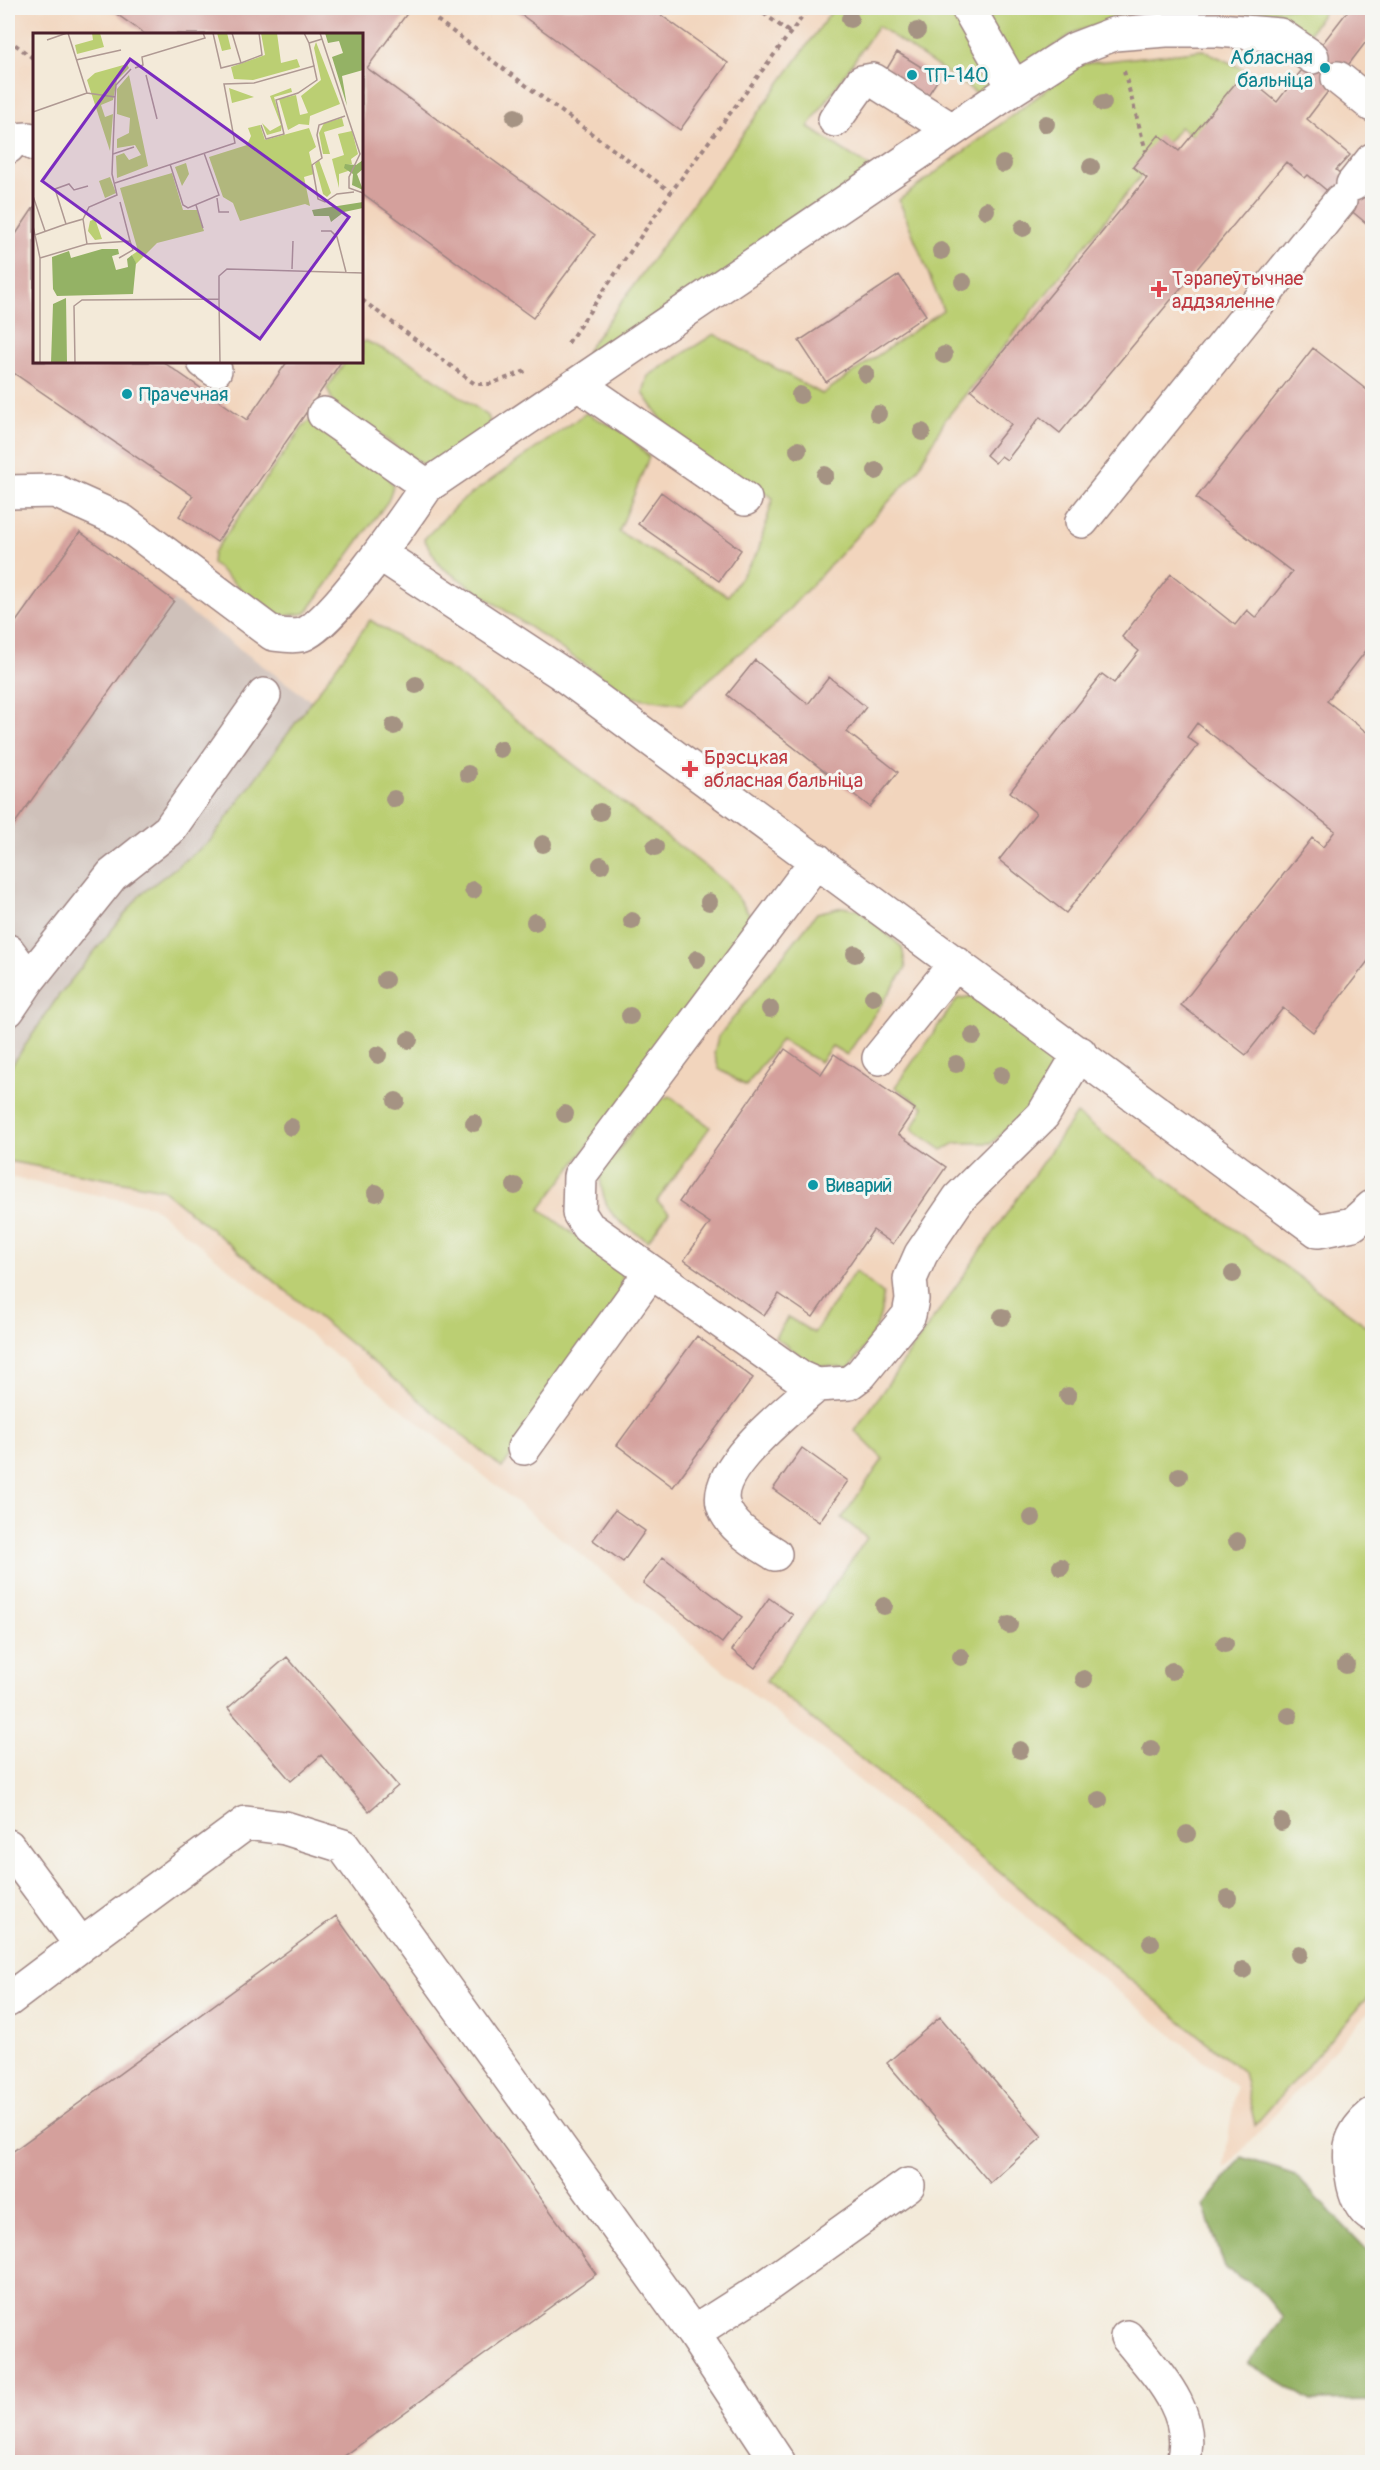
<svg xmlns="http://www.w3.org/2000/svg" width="1380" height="2470" font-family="Pangolin,sans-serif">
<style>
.built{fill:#f2d5bd;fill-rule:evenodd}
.industrial{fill:#cfc1ba}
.green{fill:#bbcf73;stroke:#82774f;stroke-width:1.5}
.forest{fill:#94b265;stroke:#6f6848;stroke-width:1.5}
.building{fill:#d4a09c}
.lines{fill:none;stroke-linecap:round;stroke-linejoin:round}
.minor-casing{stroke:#9e8482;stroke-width:36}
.path{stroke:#9e8482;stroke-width:4;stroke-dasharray:4.5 4.5;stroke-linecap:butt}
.minor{stroke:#fff;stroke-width:33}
.tree{fill:#a59383}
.culture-dot{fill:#0f9aa8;stroke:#f6f6f2;stroke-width:2}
.health-dot{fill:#e0444e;stroke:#f6f6f2;stroke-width:2}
.labels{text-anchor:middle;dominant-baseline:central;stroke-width:6;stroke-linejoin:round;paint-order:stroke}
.culture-label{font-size:20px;fill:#0d838f;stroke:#f6f6f2;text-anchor:start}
.health-label{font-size:20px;fill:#be3a42;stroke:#f6f6f2;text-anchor:start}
.inset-road{fill:none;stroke:#af9993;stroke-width:1.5}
.view{fill:#7b2cbf;fill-opacity:0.15;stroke:#7b2cbf;stroke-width:3}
.inset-edge{fill:none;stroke:#4a1f2b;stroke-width:3}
</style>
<rect width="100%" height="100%" fill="#f6f6f2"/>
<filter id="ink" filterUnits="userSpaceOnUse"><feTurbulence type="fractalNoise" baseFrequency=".0167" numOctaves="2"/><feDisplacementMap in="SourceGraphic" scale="12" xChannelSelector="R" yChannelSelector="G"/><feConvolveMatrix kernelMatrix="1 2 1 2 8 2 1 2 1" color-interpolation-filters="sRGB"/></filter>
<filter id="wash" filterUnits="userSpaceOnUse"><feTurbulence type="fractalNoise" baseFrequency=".008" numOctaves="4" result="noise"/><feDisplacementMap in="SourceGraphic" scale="24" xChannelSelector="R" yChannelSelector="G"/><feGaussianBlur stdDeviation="1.35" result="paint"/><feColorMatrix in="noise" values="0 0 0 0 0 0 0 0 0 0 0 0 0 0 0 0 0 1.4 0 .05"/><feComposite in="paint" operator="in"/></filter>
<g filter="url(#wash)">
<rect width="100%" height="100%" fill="#f3ead9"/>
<path class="built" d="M8,8H1372V2009L1223,2171L1236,2087L152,1206L8,1177ZM34,34H362V362H34Z"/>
<path class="industrial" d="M80,532L311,701L8,1127V633Z"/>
<path class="green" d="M834,8H1326L1304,42L1282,26L1251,15L1212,8L1151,10L1075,32L981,96L878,26L808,127L874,170L592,366L587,350Z
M1203,50L1256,75L1204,143L1180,127L945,420L917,471L769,631L733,658L682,704L632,697L440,566L424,539L460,502L586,413L626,433L649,457L619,532L728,596L758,552L773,498L694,451L662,420L643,393L648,376L714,334L822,394L943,310L899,200L1081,64Z
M366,341L412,363L488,416L491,425L433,465L422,464L334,404L327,388L345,362H362V342Z
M311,420L384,470L393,486L388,501L306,613C295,615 282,617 272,613C257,607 226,574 212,563L213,553L304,425Z
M370,620L457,674L728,884L756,923L540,1209L623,1271L621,1301L502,1468L162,1189L8,1161V1071L59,995L141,894L210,841Z
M842,907L859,910L902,947L906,968L847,1055L832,1046L820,1062L781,1040L746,1086L719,1069L714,1053L718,1037L817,913Z
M972,996L1037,1044L1050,1063L1052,1085L992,1143H956L942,1150L912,1129L924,1107L895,1087L957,999Z
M670,1096L710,1127L657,1201L669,1212L648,1241C617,1220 604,1216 600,1176L653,1102Z
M1076,1114L1372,1330V1992L1255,2125L1243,2072L766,1681L867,1538L842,1518L883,1459L855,1431Z
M855,1271L883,1294C883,1324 867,1346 849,1368L813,1365L775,1337L788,1317L814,1333Z"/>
<path class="forest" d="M1242,2157L1295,2175L1372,2255V2400L1311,2401L1248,2363L1283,2318L1259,2288L1225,2268L1204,2205Z"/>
<g id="blocks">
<path class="building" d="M108,8H411L367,68L595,235L533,318L362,193V34H145Z
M512,8H651L728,63L680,130Z
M1350,8H1372V34L1307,119L1350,155L1336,170L1372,200V228L1308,175L1305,178L1286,162L1060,433L1040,417L1007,460L1001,456L995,463L986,455L1011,424L971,390L1147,178L1133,167L1159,135L1179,151L1243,74L1277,102Z
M897,52L939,78L926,98L885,72Z
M34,207V362H163L247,420L287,362H341L217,542L179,516L193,496L8,369V246Z
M899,275L926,315L826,382L799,341Z
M1313,348L1372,394V643L1327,701L1369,734L1372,729V956L1313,1032L1283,1008L1246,1055L1181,1005L1312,838L1323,847L1335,831L1197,723L1187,737L1198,745L1066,913L999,860L1036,813L1010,792L1102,674L1114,683L1139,651L1122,637L1171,574L1235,625L1247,610L1256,618L1292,572L1196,498Z
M661,492L741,550L719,581L638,524Z
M80,532L174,601L8,833V633Z
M755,660L808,704L829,677L866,707L847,732L898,772L870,807L727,695Z
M785,1049L821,1074L834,1054L915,1109L898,1134L946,1167L893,1244L873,1230L813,1317L779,1294L764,1316L684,1260L710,1223L679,1202Z
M697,1336L753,1378L673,1487L617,1445Z
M802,1448L848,1481L819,1522L773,1489Z
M615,1510L645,1531L623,1562L593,1540Z
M663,1557L742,1617L722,1643L643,1583Z
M769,1598L793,1615L755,1668L732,1650Z
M287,1657L398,1786L369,1811L321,1755L291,1781L228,1708Z
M336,1916L596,2274L336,2462H8V2155Z
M940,2017L1042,2137L990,2183L887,2063Z"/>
</g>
</g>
<g filter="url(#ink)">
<use href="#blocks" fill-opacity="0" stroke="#9e8482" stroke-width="1.5"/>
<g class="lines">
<defs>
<path id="minor" d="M1338,78L1372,105
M1014,88L1075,49L1114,34L1166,30H1218L1280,35L1312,57
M835,120L862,82L873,80L952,130
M8,147L13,140L28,139L34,144
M1353,184L1372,160
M204,362L215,370
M578,384L745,499
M324,414L427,486
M8,492L55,491L122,521L273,634C281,635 292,637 301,635C329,630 408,514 427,486L1014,88L968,8
M1082,521L1340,201
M380,554L561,673L1318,1231L1353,1224L1372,1207
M817,860L580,1176L579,1213L588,1227L799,1377L817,1385L849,1383L861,1374L909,1315L912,1299L910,1279L921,1254L959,1198L1043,1115L1080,1053
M8,951L29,979L112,875L169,830L264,695
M8,1010L29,979
M879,1058L956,963
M524,1448L651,1272
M775,1554C756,1542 729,1527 723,1504C714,1467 792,1407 817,1385
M8,1846L81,1945L246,1823L285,1828L343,1846L693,2333L778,2462
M8,2000L81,1945
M1372,2115C1363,2122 1353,2134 1351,2146C1349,2167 1353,2205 1372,2216
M693,2333L765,2287L908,2185
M1127,2337C1156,2373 1197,2412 1183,2462"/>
</defs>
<use href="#minor" class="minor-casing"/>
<path class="path" d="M756,8L789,32
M437,20L671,192
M8,39L34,59
M1124,71L1146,151
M362,300L475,384H490L526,371
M568,343L671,192L809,8"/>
<use href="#minor" class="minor"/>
</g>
<g class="tree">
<circle cx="850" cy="19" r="9"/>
<circle cx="917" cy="31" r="9"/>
<circle cx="1103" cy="103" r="9"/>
<circle cx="515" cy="117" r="9"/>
<circle cx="1046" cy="124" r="9"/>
<circle cx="1003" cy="164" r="9"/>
<circle cx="1091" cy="167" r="9"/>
<circle cx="986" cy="210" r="9"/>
<circle cx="1023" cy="228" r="9"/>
<circle cx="941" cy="251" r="9"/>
<circle cx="963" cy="282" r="9"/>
<circle cx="944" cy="355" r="9"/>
<circle cx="866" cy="374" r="9"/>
<circle cx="800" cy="395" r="9"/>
<circle cx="878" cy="414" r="9"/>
<circle cx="922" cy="432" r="9"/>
<circle cx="798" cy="450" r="9"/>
<circle cx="876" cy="471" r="9"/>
<circle cx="825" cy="475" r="9"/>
<circle cx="416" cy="685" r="9"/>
<circle cx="394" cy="726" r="9"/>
<circle cx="500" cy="749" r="9"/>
<circle cx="468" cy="774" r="9"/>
<circle cx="394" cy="799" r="9"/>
<circle cx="600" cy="812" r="9"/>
<circle cx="543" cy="844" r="9"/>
<circle cx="655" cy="847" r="9"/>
<circle cx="601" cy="865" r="9"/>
<circle cx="473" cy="890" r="9"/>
<circle cx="709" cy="902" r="9"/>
<circle cx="632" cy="921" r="9"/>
<circle cx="535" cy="922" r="9"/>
<circle cx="855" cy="954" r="9"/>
<circle cx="697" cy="959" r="9"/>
<circle cx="385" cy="980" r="9"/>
<circle cx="873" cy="997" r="9"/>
<circle cx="770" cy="1009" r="9"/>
<circle cx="630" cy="1016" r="9"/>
<circle cx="973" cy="1036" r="9"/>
<circle cx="409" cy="1040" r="9"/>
<circle cx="378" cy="1055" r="9"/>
<circle cx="956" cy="1064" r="9"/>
<circle cx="1001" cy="1075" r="9"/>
<circle cx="396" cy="1101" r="9"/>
<circle cx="565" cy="1114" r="9"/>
<circle cx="474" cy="1123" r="9"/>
<circle cx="291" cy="1127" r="9"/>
<circle cx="515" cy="1186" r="9"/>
<circle cx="376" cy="1193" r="9"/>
<circle cx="1233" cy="1274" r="9"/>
<circle cx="1002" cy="1317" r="9"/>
<circle cx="1068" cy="1396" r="9"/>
<circle cx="1179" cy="1476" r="9"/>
<circle cx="1032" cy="1518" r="9"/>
<circle cx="1237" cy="1541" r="9"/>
<circle cx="1061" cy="1567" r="9"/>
<circle cx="884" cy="1606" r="9"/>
<circle cx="1009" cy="1625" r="9"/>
<circle cx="1225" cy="1644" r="9"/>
<circle cx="961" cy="1657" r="9"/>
<circle cx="1346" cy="1665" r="9"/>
<circle cx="1172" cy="1671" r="9"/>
<circle cx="1084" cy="1679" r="9"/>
<circle cx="1289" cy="1716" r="9"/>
<circle cx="1151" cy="1749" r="9"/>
<circle cx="1020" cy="1750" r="9"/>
<circle cx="1099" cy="1800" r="9"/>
<circle cx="1281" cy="1822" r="9"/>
<circle cx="1187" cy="1834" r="9"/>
<circle cx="1228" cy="1898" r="9"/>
<circle cx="1151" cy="1943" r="9"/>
<circle cx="1299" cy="1954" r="9"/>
<circle cx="1243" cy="1970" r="9"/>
</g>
</g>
<g class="culture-dot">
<circle cx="1325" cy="68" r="6"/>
<circle cx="912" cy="75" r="6"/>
<circle cx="127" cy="394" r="6"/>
<circle cx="813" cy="1185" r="6"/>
</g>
<g class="health-dot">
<path d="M1156 280h6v6h6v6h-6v6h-6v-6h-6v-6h6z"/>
<path d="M687 760h6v6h6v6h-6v6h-6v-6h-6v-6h6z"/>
</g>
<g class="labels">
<g class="culture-label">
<text x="1313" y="57" text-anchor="end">Абласная<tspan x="1313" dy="23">бальніца</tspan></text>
<text x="924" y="75">ТП-140</text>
<text x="139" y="394">Прачечная</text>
<text x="825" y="1185">Виварий</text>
</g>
<g class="health-label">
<text x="1172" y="278">Тэрапеўтычнае<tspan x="1172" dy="23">аддзяленне</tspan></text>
<text x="704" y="757">Брэсцкая<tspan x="704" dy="23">абласная бальніца</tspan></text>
</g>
</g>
<g transform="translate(33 33)">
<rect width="330" height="330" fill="#f3ead9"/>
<path d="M59,0H67L71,14L44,21L42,12L60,7ZM184,0H194L198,16L189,18ZM228,0H244L248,30L264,26L267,34L220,47L201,46L198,34L232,22ZM283,9L307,71L277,83L276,92L266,91L255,97L246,66L263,62L267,82L275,80L268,63L288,47L281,15ZM94,31L96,35L84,47L80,67L68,72L72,84L80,81L77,118L54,47L62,40ZM96,42L115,133L84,145L83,123L91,120L96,127L108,122L102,112L84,115V106L96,100L97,85L84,81V56ZM196,55L221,64L199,70ZM258,55L259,59L241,64L249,92L248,98L234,102L229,90L237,98L248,92L237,63ZM309,85L311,93L291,99L297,121H290L286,100L291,90ZM227,92L232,107L276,95L283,114L276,119L281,141L271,144L277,173L272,171L207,188L200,170L190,164L176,124L214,112L218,103L215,95ZM319,98L325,121L318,126L319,131L313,132L315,138L306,141V155L299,126L311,122L305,101ZM286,127L298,160L294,164L290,161L282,131ZM153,130L156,141L149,153L142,134ZM139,140L150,177H164L171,198L124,210L103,231L99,222L105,218L87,155ZM77,144L83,160L72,165L66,148ZM62,186L69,206L62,207L55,198L57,188Z" fill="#bbcf73"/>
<path d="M292,0H330V37L309,43L314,73L299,24L310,20L306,8L295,10ZM330,127V136L324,141L330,157L319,152L320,141L311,135L312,131L323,132ZM330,169V175L311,179L298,189L296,183H281L279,177ZM69,216H85L86,221L79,223L83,237L95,234L94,226L99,222L103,230L100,261L24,263L20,256L19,224L36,218L38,225ZM33,265L34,330H18L20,271Z" fill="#94b265"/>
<path class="inset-road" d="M35,0L54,60L82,64L79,141L84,162L56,174L50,186L33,191L22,156L36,151L41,157L55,153M180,0L188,35L208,30L199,0M271,0L276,10L289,6M287,0L327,121L316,144V155L330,160M14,7L34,0M43,27L88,17M208,30L229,22L226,0M102,35L110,32L109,24L172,5L170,0M113,42L124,86M82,64L83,52L98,36M0,79L54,60M312,83L286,92L284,102L289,125L279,132L285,166L292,169L304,161L321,159M228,92L233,106L251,101L243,67L265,60L284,47L281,33M80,121L101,114M137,131L150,172L155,175L186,162L171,120M82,150L202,110L191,51L221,50L281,33L276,10M0,163L12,198M184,165L186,179H196M163,172L170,195M0,193L7,225V330M288,198H298L304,204L313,239M2,202L33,191M54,211L97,208L87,169M7,225L54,211L50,186M86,225L100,217L97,208M259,236L260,208M186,266L187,330M42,330L41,273L49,267L186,266V243L194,236L330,240"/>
<path class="view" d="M97,26L316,184L227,306L9,148Z"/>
<rect width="330" height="330" class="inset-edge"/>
</g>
<rect width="1380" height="2470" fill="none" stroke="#f6f6f2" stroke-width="30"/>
</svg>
